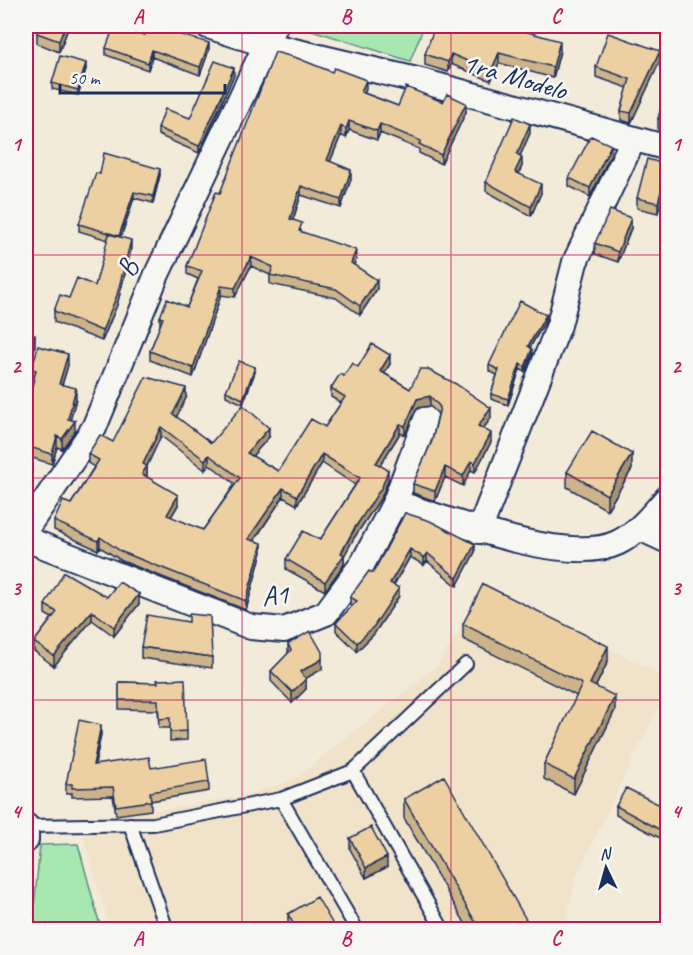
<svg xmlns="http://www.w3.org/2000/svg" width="693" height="955" font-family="Caveat,sans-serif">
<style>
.built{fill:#f1e3c9}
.green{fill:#a7e8b1;stroke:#618c88;stroke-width:1.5}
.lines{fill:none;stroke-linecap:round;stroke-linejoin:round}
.service-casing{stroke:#1b2f5e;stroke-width:16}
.minor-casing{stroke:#1b2f5e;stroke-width:28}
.service{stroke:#f6f6f2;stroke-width:12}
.minor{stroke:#f6f6f2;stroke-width:24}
.wall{fill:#ccb38a;stroke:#1b2f5e;stroke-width:1.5;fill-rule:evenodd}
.shaded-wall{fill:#a69271;stroke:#1b2f5e;stroke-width:1.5}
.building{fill:#edd0a1;stroke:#1b2f5e;stroke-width:1.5;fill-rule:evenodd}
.grid{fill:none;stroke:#c2185b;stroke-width:1.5;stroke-opacity:0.55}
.labels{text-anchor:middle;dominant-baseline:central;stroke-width:5;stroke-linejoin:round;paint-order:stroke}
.street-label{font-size:28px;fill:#1b2f5e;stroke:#f6f6f2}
.neatline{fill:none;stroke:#c2185b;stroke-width:2}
.grid-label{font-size:20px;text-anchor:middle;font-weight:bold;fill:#c2185b}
</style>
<rect width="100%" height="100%" fill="#f3ebda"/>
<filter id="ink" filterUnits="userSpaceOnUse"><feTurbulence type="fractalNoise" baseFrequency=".0167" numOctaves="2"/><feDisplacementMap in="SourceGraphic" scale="12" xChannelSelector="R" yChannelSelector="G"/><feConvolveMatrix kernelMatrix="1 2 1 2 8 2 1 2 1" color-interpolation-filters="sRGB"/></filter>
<g filter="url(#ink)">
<path class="built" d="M486,585L667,678V689L576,877L565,929H110L83,836L105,818L240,797L293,780L438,665Z"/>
<path class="green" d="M299,26H424L410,61Z
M78,844L101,929H32L40,845Z"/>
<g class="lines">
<defs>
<path id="service" d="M353,771L443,930
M281,799L357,930
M130,824L167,930
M27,826L154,824L281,799L353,771L466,664"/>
<path id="minor" d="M208,26L264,44L425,82L668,148
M395,502C445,519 568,566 617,543C638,533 652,515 668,497
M640,528L668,541
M26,529L94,428L157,274L275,26
M479,531L559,325L575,262L633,140
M26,539L251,627L284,630L326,613L363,563L395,502L426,419
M26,826V840"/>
</defs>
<use href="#service" class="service-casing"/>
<use href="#minor" class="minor-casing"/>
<use href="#service" class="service"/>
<use href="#minor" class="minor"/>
</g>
<path class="wall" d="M69,26L59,52L37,43V33Z
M512,26V27L560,51L553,78L499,63L491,81L451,64L448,72L425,65V54Z
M145,35L209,50L200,75L152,57L148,70L106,55V48Z
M660,61L631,123L621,120V111L628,88L596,77V67Z
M86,69L78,95L52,89V83Z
M234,75L199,153L158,135V128L190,118Z
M668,82V132L658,130V119Z
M366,89L364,93L398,106L466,112L441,164L419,153V149L380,133L377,140L349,130L346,138L341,135L330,162L351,179L341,208L301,195L293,220L302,232L356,259L354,265L377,289L360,315L336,298L270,284V275L251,266L235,297L221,295L193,377L150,360V351L160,326V317L187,307L198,279L187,274V266L220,193Z
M530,133L520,156L522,166L519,173L541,193L531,216L486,191V182Z
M611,154L590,197L569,186V178Z
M668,165L658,213L637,208V198Z
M100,174L160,175L153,203L134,198L121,237L131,250L117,305L102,341L54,322V311L69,298L95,286L108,240L79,231V224Z
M631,228L618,262L595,254V243Z
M546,320L530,347L532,354L525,372L520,369L508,405L491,399V394L497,375L489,371V365Z
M26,333L35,346L29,366L26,365Z
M390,364L384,373L410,389L491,418L483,429L491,442L475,472L471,470L463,486L445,477L435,501L413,493V484L432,441L438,414L430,406L417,408L405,435L400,433L380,465L388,480L382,496L354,538L344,556V564L325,591L286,569V559L320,540L355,485L322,463L297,505L283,497L254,541L262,552L246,610L122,561L100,547L98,550L54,530V521L71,504L94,467L88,463V454L113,442L186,398L176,417L211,443L269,437L252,456L278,471L325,427L341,403L331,397V388L344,376L358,367ZM161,436L205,470L209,464L235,484L203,530L171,517L178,505L146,477L147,475V466Z
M68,365L62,385L76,399L70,419L75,431L62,449L57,447L52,464L26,456V406L27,407L34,379H32V369Z
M255,372L243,404L226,396V391Z
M632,469L607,510L567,487V472Z
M405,513L475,552L457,586L427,561L424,565L410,557L394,585L399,596L374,634L357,651L336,631V623L352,606L350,605V597L373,573Z
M107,597L139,604L114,636L92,620L54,666L34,651V642L52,618L45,614V605Z
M463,624L608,661L596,686L615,710L574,794L544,779V764L577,696L463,639Z
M288,644L322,669L306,678V689L292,703L271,681V671L288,654Z
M141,647L212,657V668L141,658Z
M119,682L158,683L187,731V740L170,741V728H159L158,710L119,709Z
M101,734L95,765L151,768L209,782V791L151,801V810L116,815L113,796L72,797V793L66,794V784Z
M404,799L532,930H469L404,818Z
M616,806L668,809L664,840L616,815Z
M350,838L387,867L366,878L350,849Z
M288,914L336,930H288Z"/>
<path class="shaded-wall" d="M65,26H69L59,52V41Z
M560,41V51L553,78V67Z
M209,43V50L200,75V67Z
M152,50V57L148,70V63Z
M660,51V61L631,123V113Z
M499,53V63L491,81V71Z
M451,54V64L448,72V62Z
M86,63V69L78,95V90Z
M234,68V75L199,153V146Z
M366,80V89L361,101V92Z
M466,103V112L441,164V155Z
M349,121V130L346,138V129Z
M380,124V133L377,140V131Z
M530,124V133L517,163V154Z
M341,126V135L327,169V160Z
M611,145V154L590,197V188Z
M522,157V166L515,181V172Z
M668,166V176L658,213V203Z
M160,169V175L153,203V196Z
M351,170V179L341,208V200Z
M541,184V193L531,216V207Z
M301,186V195L290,228V219Z
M134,192V198L119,243V237Z
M631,218V228L618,262V252Z
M131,240V250L117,305L102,341V331Z
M356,250V259L351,272V263Z
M251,257V266L235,297V288Z
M377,280V289L360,315V306Z
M221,286V295L193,377V368Z
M546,315V320L528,351V346Z
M35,335V346L29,366V356Z
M532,349V354L525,372V367Z
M68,354V365L59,395V384Z
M390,355V364L380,380V371Z
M520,364V369L508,405V399Z
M255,367V372L243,404V399Z
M76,388V399L68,429V419Z
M186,388V398L173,424V414Z
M430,396V406L417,408L405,435V426L417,399Z
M491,408V418L478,436V426Z
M75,421V431L62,449V439Z
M400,424V433L376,472V463Z
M161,427V436L147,466V475L142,484V474L143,464Z
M269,428V437L247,462V453Z
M491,433V442L475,472V463Z
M57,436V447L52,464V454Z
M322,454V463L297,505V496Z
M632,454V469L607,510V495Z
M209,455V464L205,470V460Z
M471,461V470L463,486V476Z
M445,467V477L435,501V491Z
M388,470V480L382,496L354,538L344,556V564L325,591V582Z
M283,488V497L248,549V539Z
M178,495V505L167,524V515Z
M100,537V547L98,550V541Z
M262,543V552L246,610V601Z
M475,544V552L457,586V578Z
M410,549V557L390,591V583Z
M427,553V561L424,565V558Z
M399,588V596L374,634L357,651V643Z
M139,594V604L114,636V627Z
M92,611V620L54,666V656Z
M608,646V661L590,698V684Z
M322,659V669L300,682V672Z
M306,679V689L292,703V692Z
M615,696V710L574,794V779Z
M101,725V734L93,774V765Z
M668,826V834L664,840V832Z
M387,857V867L366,878V868Z"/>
<path class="building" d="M40,26H65L59,41L37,33Z
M114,26L145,35L148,26H150L209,43L200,67L152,50L148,63L106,48Z
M435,26H511L510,27L560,41L553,67L499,53L491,71L451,54L448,62L425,54Z
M608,33L660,51L631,113L621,111L630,79L596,67Z
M275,52L297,58L332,72L334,68L366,80L361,92L398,106L406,87L443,102L447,94L466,103L441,155L419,144L421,141L380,124L377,131L349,121L346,129L341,126L327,160L351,170L341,200L301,186L290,219L302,223L299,231L356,250L351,263L377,280L360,306L336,289L270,275L273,267L251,257L235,288L221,286L193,368L150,351L163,318L160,317L167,299L187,307L202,271L187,266L216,192L220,193Z
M60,56L86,63L78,90L52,83Z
M215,61L234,68L199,146L158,128L165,109L190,118Z
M668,82V122L658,119Z
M514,117L530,124L517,154L522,157L515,172L541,184L531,207L486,182Z
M591,136L611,145L590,188L569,178Z
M104,153L160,169L153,196L134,192L119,236L79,224L96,173L100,174Z
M647,159L668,165L658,203L637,198Z
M610,210L631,218L618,252L595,243Z
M109,234L131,240L117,295L102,331L54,311L60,295L69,298L77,278L95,286Z
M520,301L546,315L528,346L532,349L525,367L520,364L508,399L491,394L499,370L489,365Z
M26,333L35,335L29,356L26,355Z
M372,344L390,355L380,371L410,389L420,369H427L456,384L491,408L478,426L491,433L475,463L471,461L463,476L445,467L435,491L413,484L432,441L440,407L430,396L417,399L405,426L400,424L376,463L388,470L382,487L354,529L341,553L344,555L325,582L286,559L303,531L320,540L360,478L322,454L297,496L283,488L248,539L262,543L246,601L122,552L100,537L98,541L54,521L63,501L71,504L99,460L88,454L100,435L113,442L146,377L186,388L173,414L211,443L243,405L269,428L247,453L278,471L311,419L325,427L345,397L331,388L340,374L344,376L352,363L358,367ZM161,427L205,460L209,455L240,478L203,530L167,515L178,495L142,474L147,466L143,464Z
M38,346L68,354L59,384L76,388L68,419L75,421L62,439L57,436L52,454L26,446V406L27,407L36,370L32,369Z
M239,361L255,367L243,399L226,391Z
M592,431L632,454L607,495L567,472Z
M405,513L430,521L475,544L457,578L427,553L424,558L410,549L390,583L399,588L374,626L357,643L336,623L357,601L350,597L369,571L373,573Z
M64,572L107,597L119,582L139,594L114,627L92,611L54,656L34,642L57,612L45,605Z
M483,584L608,646L590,684L615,696L574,779L544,764L582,684L463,624Z
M189,614L210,616L212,657L141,647L147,615L189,622Z
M310,631L322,652V659L300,672L306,679L292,692L271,671L291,650L288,644Z
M185,679L187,731L170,732V718L159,719L158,700H119V682L158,683L157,680Z
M79,720L101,725L93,765L149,757L151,768L206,759L209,782L150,792L151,801L116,806L113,787L72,788V784H66Z
M444,776L532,930H480L404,799Z
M626,788L668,809V826L664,832L616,806Z
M371,827L387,857L366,868L350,838Z
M317,897L336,930H290L295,927L288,914Z
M647,926L668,928V930H647Z"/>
</g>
<path class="grid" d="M242,26V930M451,26V930M26,255H668M26,478H668M26,700H668"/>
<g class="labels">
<g class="street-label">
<text transform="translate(515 76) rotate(16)">1ra Modelo</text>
<text transform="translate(127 268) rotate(-67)">B</text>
<text transform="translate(275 595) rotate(-6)">A1</text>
</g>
</g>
<rect width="693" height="955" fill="none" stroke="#f6f6f2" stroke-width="66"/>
<g transform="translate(606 868) rotate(355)" stroke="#f6f6f2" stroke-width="4.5" paint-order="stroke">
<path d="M0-4.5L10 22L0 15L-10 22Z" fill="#1b2f5e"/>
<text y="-9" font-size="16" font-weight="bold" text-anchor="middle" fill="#1b2f5e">N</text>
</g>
<path d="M60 84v9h165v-9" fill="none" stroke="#1b2f5e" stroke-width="3"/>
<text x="69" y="84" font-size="18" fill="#1b2f5e" stroke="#f6f6f2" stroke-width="4.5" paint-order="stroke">50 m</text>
<rect x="33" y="33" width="627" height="889" class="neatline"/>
<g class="grid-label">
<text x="138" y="23">A</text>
<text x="346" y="23">B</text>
<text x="556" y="23">C</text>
<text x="16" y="151">1</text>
<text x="676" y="151">1</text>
<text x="16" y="373">2</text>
<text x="676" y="373">2</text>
<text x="16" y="595">3</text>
<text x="676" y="595">3</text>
<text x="16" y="818">4</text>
<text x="676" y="818">4</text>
<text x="138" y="945">A</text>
<text x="346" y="945">B</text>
<text x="556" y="945">C</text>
</g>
</svg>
